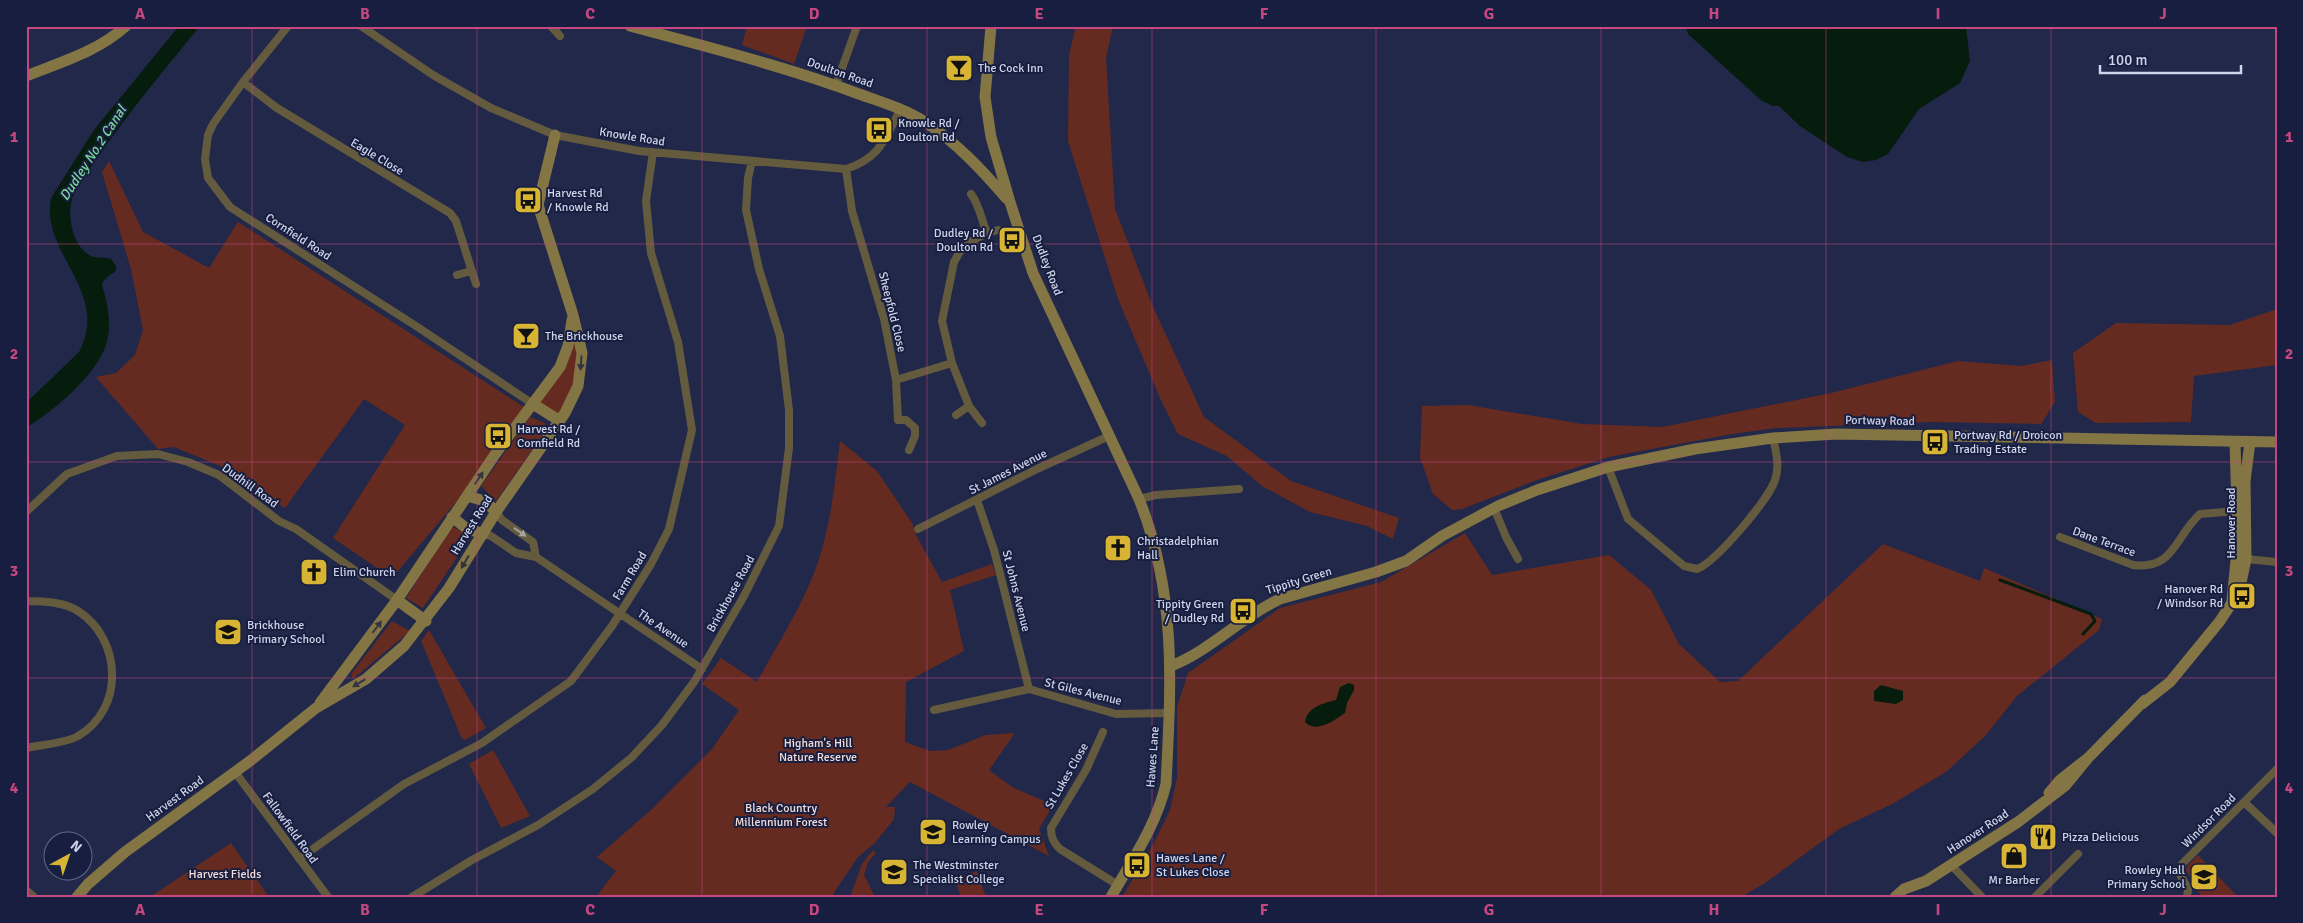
<svg xmlns="http://www.w3.org/2000/svg" width="2303" height="923" font-family="Signika,sans-serif">
<style>
.green{fill:#662b20}
.water{fill:#061c0d}
.lines{fill:none;stroke-linecap:round;stroke-linejoin:round}
.stream{stroke:#061c0d;stroke-width:3}
.street{stroke:#645b3e;stroke-width:8}
.secondary{stroke:#847545;stroke-width:11}
.oneway{fill:#333440}
.oneway2{fill:#a4a4a5}
.grid{fill:none;stroke:#c5477f;stroke-width:1;stroke-opacity:0.55}
.labels{text-anchor:middle;dominant-baseline:central;stroke-width:4;stroke-linejoin:round;paint-order:stroke}
.poi-label{font-size:12px;fill:#ced4ea;stroke:#181e3f;text-anchor:start}
.street-label{font-size:12px;fill:#ced4ea;stroke:#181e3f}
.park-label{font-size:12px;fill:#f3dcd7;stroke:#181e3f}
.water-label{font-size:14px;font-style:italic;fill:#78d896;stroke:#181e3f}
.neatline{fill:none;stroke:#c5477f;stroke-width:2}
.grid-label{font-size:16px;text-anchor:middle;font-weight:bold;fill:#c5477f}
</style>
<rect width="100%" height="100%" fill="#21284a"/>
<path class="green" d="M747,26H807L794,64L742,45Z
M1076,26H1113L1106,58L1115,209L1154,309L1204,417L1291,481L1399,518L1393,539L1367,526L1310,512L1262,486L1227,456L1178,434L1160,398L1118,299L1068,141L1069,55Z
M109,161L143,232L209,268L238,222L524,407L478,476L392,578L333,538L405,425L364,399L285,508L225,468L174,447L158,449L96,377L116,373L135,355L143,330L131,269L102,172Z
M2277,309V365L2194,376L2191,422L2096,423L2078,412L2073,353L2116,323L2230,325Z
M574,331L579,370L559,417L538,403Z
M2052,360L2055,402L2041,424L1931,422L1776,428L1732,434L1609,457L1537,480L1462,509L1452,510L1433,494L1420,458L1422,406L1468,405L1582,424L1662,427L1831,393L1958,361L2021,366Z
M530,417L545,423V432L496,501L481,486Z
M840,441L877,471L912,523L917,537L942,582L992,564L996,575L950,590L964,651L906,682L905,742L930,751L948,750L986,735L1015,733L989,770L1012,787L1053,805L1039,829L1049,856L910,782L886,807H895L894,819L875,843L858,857L835,891L833,897H596L616,871L597,857L651,810L712,749L739,710L702,684L721,658L757,682C778,643 804,604 818,562C831,523 835,482 840,441Z
M452,527L472,535L423,608L406,598Z
M1465,533L1492,575L1609,555L1651,590L1679,644L1720,682L1738,681L1883,544L1980,581L1984,568L2102,619L2099,630L2017,696L1985,736L1946,772L1892,804L1839,829L1765,883L1741,897H1122L1154,843L1170,810L1177,778V707L1188,673L1280,608L1381,582Z
M392,621L410,631L353,679L351,674Z
M429,630L486,728L465,740L462,739L421,641Z
M493,750L530,816L501,828L469,764Z
M231,843L269,897H150Z
M873,850L876,853L868,862L864,875L875,897H850L862,864Z
M2198,855L2238,897H2201L2197,888L2186,871L2187,866Z
M977,871L986,897H961L955,879Z"/>
<path class="water" d="M179,26H200C164,70 128,113 96,160C88,172 76,185 72,199C67,216 72,244 89,255C95,259 104,256 111,259L116,266V271C112,274 103,279 102,284C102,287 105,293 105,296C109,311 111,330 106,345C95,377 53,411 26,428V403L79,352C111,291 40,254 51,198L94,130Z
M1688,26H1966L1970,61L1960,83L1919,109L1888,154L1876,160L1863,162L1847,157L1800,126L1779,106H1773L1762,101L1688,34L1686,28Z
M1349,683L1354,685V690L1347,703L1345,713C1335,720 1316,734 1305,722C1307,707 1324,703 1336,700L1340,687Z
M1881,685L1903,691V700L1896,704L1874,701V691Z"/>
<g class="lines">
<path class="stream" d="M2000,580L2091,614L2095,621L2083,634"/>
<path class="street" d="M288,26L243,82L213,124L208,135L205,159L208,178L230,207L416,326L533,404
M361,26L433,75L491,108L555,135L639,151L846,169C880,158 885,139 900,110
M551,26L560,36
M243,82L277,108L450,213L456,221L476,284
M836,85L857,26
M846,169L852,211L884,319L896,380L898,420H906L915,428V436L909,450
M971,194C980,206 981,219 987,233
M457,275L471,271
M952,363L969,406L982,423
M896,380L952,363L942,321L954,262L959,253L970,242L987,233L998,230
M956,415L969,406
M1608,467L1628,519L1684,566L1697,569C1716,562 1769,499 1775,480C1780,466 1776,452 1773,438
M1139,499L1156,495L1239,489
M977,500L994,550L1029,689
M1494,508L1506,537L1518,559
M26,512L67,474L117,456L158,454L188,462L219,475L279,521L296,529L397,600
M496,512L502,520L533,542L536,557
M918,529L1037,469L1109,436
M483,534L491,536L516,553L536,557L702,669
M2060,537L2133,565C2175,570 2175,536 2200,514L2238,511
M2246,559L2277,562
M26,601C44,602 62,601 78,611C122,639 125,709 78,736C67,743 40,745 26,748
M934,710L1029,689L1116,714L1170,713
M1103,732L1086,770L1051,828C1051,837 1053,842 1060,849L1118,885
M235,772L328,897
M2244,802L2277,833
M299,859L404,784L482,743L571,681L612,626L651,564L669,529L692,430L678,342L651,253L646,201L653,152
M1951,865L1982,897
M26,890L34,897
M412,897L472,860L538,825L593,789L631,758L662,725L694,682L744,596L779,526L789,448V410L780,336L759,269L746,210L748,178L752,161
M2035,897L2078,854
M2187,897L2188,889L2180,874L2182,864L2277,769"/>
<path class="secondary" d="M630,26C707,47 784,66 859,94C881,102 905,109 925,122C957,143 982,170 1007,199
M991,26L985,97L991,137L1010,202L1033,273L1139,499C1177,594 1171,685 1166,784C1156,826 1132,860 1111,897
M26,76C61,62 97,52 126,26
M533,404L560,421
M467,496L485,501L496,512
M452,517L466,528L483,534
M397,600L426,621
M2232,601L2238,540L2235,442
M1171,666C1211,650 1241,617 1280,599L1376,572L1406,561L1442,536L1498,506L1537,490L1608,467L1695,449L1773,438L1836,434L2277,442
M320,703L397,600L496,453L560,367L568,346L572,320
M2142,704L2170,682L2220,621L2239,592L2246,559L2245,481L2250,442
M2049,793L2060,780L2088,758L2145,700
M77,897L88,884L125,852L250,761L316,708L366,679L404,646L449,588L496,512L565,413L578,386L582,353L573,315L538,205L555,135
M1895,897L1904,889L1926,881L1951,865L2018,822L2065,786L2088,758"/>
</g>
<defs><path id="oneway-solid" d="M-6-.8H1V-3.2L6.5 0L1 3.2V.8H-6Z" transform="scale(1.25)"/></defs>
<g class="oneway">
<use href="#oneway-solid" transform="translate(581 363) rotate(94)"/>
<use href="#oneway-solid" transform="translate(479 478) rotate(-56)"/>
<use href="#oneway-solid" transform="translate(465 562) rotate(121)"/>
<use href="#oneway-solid" transform="translate(377 627) rotate(-53)"/>
<use href="#oneway-solid" transform="translate(359 683) rotate(149)"/>
</g>
<use class="oneway2" href="#oneway-solid" transform="translate(520 532) rotate(35)"/>
<path class="grid" d="M252,26V897M477,26V897M702,26V897M927,26V897M1152,26V897M1376,26V897M1601,26V897M1826,26V897M2051,26V897M26,244H2277M26,462H2277M26,678H2277"/>
<defs>
<symbol id="bar-square" viewBox="-11 -11 22 22"><rect x="-9" y="-9" width="18" height="18" rx="4" fill="#d8b434" stroke="#181e3f"/><path d="M-6-5H6L.8 .8V4.5H3.5V6h-7V4.5H-.8V.8Z" fill="#111"/></symbol>
<symbol id="bus-square" viewBox="-11 -11 22 22"><rect x="-9" y="-9" width="18" height="18" rx="4" fill="#d8b434" stroke="#181e3f"/><path d="M-5-6H5V4H4V6H2V4H-2V6H-4V4H-5ZM-3.5-4V0h7V-4ZM-3.5 1.2v1.5H-2V1.2ZM2 1.2v1.5H3.5V1.2Z" fill="#111"/></symbol>
<symbol id="church-square" viewBox="-11 -11 22 22"><rect x="-9" y="-9" width="18" height="18" rx="4" fill="#d8b434" stroke="#181e3f"/><path d="M-1.2-6h2.4v3.5h3.3v2.4h-3.3V6h-2.4V-.1h-3.3v-2.4h3.3Z" fill="#111"/></symbol>
<symbol id="school-square" viewBox="-11 -11 22 22"><rect x="-9" y="-9" width="18" height="18" rx="4" fill="#d8b434" stroke="#181e3f"/><path d="M0-5L7-2L0 1L-7-2ZM-4 1L0 2.5L4 1V4Q0 6-4 4Z" fill="#111"/></symbol>
<symbol id="restaurant-square" viewBox="-11 -11 22 22"><rect x="-9" y="-9" width="18" height="18" rx="4" fill="#d8b434" stroke="#181e3f"/><path d="M-5-6h1v4h1v-4h1v4h1v-4h1v5L-1.5 .5V6h-2V.5L-5-1ZM5-6V6H3V1.5H1.5Q1.5-4 5-6Z" fill="#111"/></symbol>
<symbol id="shop-square" viewBox="-11 -11 22 22"><rect x="-9" y="-9" width="18" height="18" rx="4" fill="#d8b434" stroke="#181e3f"/><path d="M-5-2.5h2.3a2.7 3.5 0 0 1 5.4 0H5L5.5 6h-11ZM-1.5-2.5h3a1.5 2.3 0 0 0-3 0Z" fill="#111"/></symbol>
<symbol id="university-square" viewBox="-11 -11 22 22"><rect x="-9" y="-9" width="18" height="18" rx="4" fill="#d8b434" stroke="#181e3f"/><path d="M0-5L7-2L0 1L-7-2ZM-4 1L0 2.5L4 1V4Q0 6-4 4Z" fill="#111"/></symbol>
</defs>
<g fill-rule="evenodd">
<use href="#bar-square" x="943" y="52" width="32" height="32"/>
<use href="#bus-square" x="863" y="114" width="32" height="32"/>
<use href="#bus-square" x="512" y="184" width="32" height="32"/>
<use href="#bus-square" x="996" y="224" width="32" height="32"/>
<use href="#bar-square" x="510" y="320" width="32" height="32"/>
<use href="#bus-square" x="482" y="420" width="32" height="32"/>
<use href="#bus-square" x="1919" y="426" width="32" height="32"/>
<use href="#church-square" x="1102" y="532" width="32" height="32"/>
<use href="#church-square" x="298" y="556" width="32" height="32"/>
<use href="#bus-square" x="2226" y="580" width="32" height="32"/>
<use href="#bus-square" x="1227" y="595" width="32" height="32"/>
<use href="#school-square" x="212" y="616" width="32" height="32"/>
<use href="#school-square" x="917" y="816" width="32" height="32"/>
<use href="#restaurant-square" x="2027" y="821" width="32" height="32"/>
<use href="#shop-square" x="1998" y="840" width="32" height="32"/>
<use href="#bus-square" x="1121" y="849" width="32" height="32"/>
<use href="#university-square" x="878" y="856" width="32" height="32"/>
<use href="#school-square" x="2188" y="861" width="32" height="32"/>
</g>
<g class="labels">
<g class="poi-label">
<text x="978" y="68">The Cock Inn</text>
<text x="898" y="123">Knowle Rd /<tspan x="898" dy="14">Doulton Rd</tspan></text>
<text x="547" y="193">Harvest Rd<tspan x="547" dy="14">/ Knowle Rd</tspan></text>
<text x="993" y="233" text-anchor="end">Dudley Rd /<tspan x="993" dy="14">Doulton Rd</tspan></text>
<text x="545" y="336">The Brickhouse</text>
<text x="517" y="429">Harvest Rd /<tspan x="517" dy="14">Cornfield Rd</tspan></text>
<text x="1954" y="435">Portway Rd / Droicon<tspan x="1954" dy="14">Trading Estate</tspan></text>
<text x="1137" y="541">Christadelphian<tspan x="1137" dy="14">Hall</tspan></text>
<text x="333" y="572">Elim Church</text>
<text x="2223" y="589" text-anchor="end">Hanover Rd<tspan x="2223" dy="14">/ Windsor Rd</tspan></text>
<text x="1224" y="604" text-anchor="end">Tippity Green<tspan x="1224" dy="14">/ Dudley Rd</tspan></text>
<text x="247" y="625">Brickhouse<tspan x="247" dy="14">Primary School</tspan></text>
<text x="952" y="825">Rowley<tspan x="952" dy="14">Learning Campus</tspan></text>
<text x="2062" y="837">Pizza Delicious</text>
<text x="1156" y="858">Hawes Lane /<tspan x="1156" dy="14">St Lukes Close</tspan></text>
<text x="913" y="865">The Westminster<tspan x="913" dy="14">Specialist College</tspan></text>
<text x="2185" y="870" text-anchor="end">Rowley Hall<tspan x="2185" dy="14">Primary School</tspan></text>
<text x="2014" y="880" text-anchor="middle">Mr Barber</text>
</g>
<g class="street-label">
<text transform="translate(840 73) rotate(19)">Doulton Road</text>
<text transform="translate(632 137) rotate(9)">Knowle Road</text>
<text transform="translate(377 157) rotate(31)">Eagle Close</text>
<text transform="translate(298 237) rotate(33)">Cornfield Road</text>
<text transform="translate(1047 265) rotate(69)">Dudley Road</text>
<text transform="translate(892 312) rotate(76)">Sheepfold Close</text>
<text transform="translate(1880 421) rotate(1)">Portway Road</text>
<text transform="translate(1008 472) rotate(-27)">St James Avenue</text>
<text transform="translate(250 486) rotate(36)">Dudhill Road</text>
<text transform="translate(2231 523) rotate(-90)">Hanover Road</text>
<text transform="translate(472 525) rotate(-58)">Harvest Road</text>
<text transform="translate(2104 542) rotate(20)">Dane Terrace</text>
<text transform="translate(630 576) rotate(-59)">Farm Road</text>
<text transform="translate(1299 581) rotate(-17)">Tippity Green</text>
<text transform="translate(1016 591) rotate(76)">St Johns Avenue</text>
<text transform="translate(731 594) rotate(-61)">Brickhouse Road</text>
<text transform="translate(663 629) rotate(34)">The Avenue</text>
<text transform="translate(1083 692) rotate(14)">St Giles Avenue</text>
<text transform="translate(1153 757) rotate(-86)">Hawes Lane</text>
<text transform="translate(1067 776) rotate(-60)">St Lukes Close</text>
<text transform="translate(175 799) rotate(-36)">Harvest Road</text>
<text transform="translate(2209 821) rotate(-45)">Windsor Road</text>
<text transform="translate(290 828) rotate(54)">Fallowfield Road</text>
<text transform="translate(1978 832) rotate(-33)">Hanover Road</text>
</g>
<g class="park-label">
<text x="818" y="743">Higham's Hill<tspan x="818" dy="14">Nature Reserve</tspan></text>
<text x="781" y="808">Black Country<tspan x="781" dy="14">Millennium Forest</tspan></text>
<text x="225" y="874">Harvest Fields</text>
</g>
<g class="water-label">
<text transform="translate(93 153) rotate(-57)">Dudley No.2 Canal</text>
</g>
</g>
<rect width="2303" height="923" fill="none" stroke="#181e3f" stroke-width="55"/>
<g transform="translate(68 856) rotate(40)"><circle r="24" fill="#181e3f" stroke="#616783"/>
<path d="M0-4L9 19L0 12L-9 19Z" fill="#d8b434"/>
<text y="-8" font-size="14" font-weight="bold" text-anchor="middle" fill="#ced4ea">N</text>
</g>
<path d="M2100 65v8h141v-8" fill="none" stroke="#ced4ea" stroke-width="2.5"/>
<text x="2108" y="65" font-size="15" fill="#ced4ea" stroke="#181e3f" stroke-width="4" paint-order="stroke">100 m</text>
<rect x="28" y="28" width="2248" height="868" class="neatline"/>
<g class="grid-label">
<text x="140" y="19">A</text>
<text x="365" y="19">B</text>
<text x="590" y="19">C</text>
<text x="814" y="19">D</text>
<text x="1039" y="19">E</text>
<text x="1264" y="19">F</text>
<text x="1489" y="19">G</text>
<text x="1714" y="19">H</text>
<text x="1938" y="19">I</text>
<text x="2163" y="19">J</text>
<text x="14" y="142">1</text>
<text x="2289" y="142">1</text>
<text x="14" y="359">2</text>
<text x="2289" y="359">2</text>
<text x="14" y="576">3</text>
<text x="2289" y="576">3</text>
<text x="14" y="793">4</text>
<text x="2289" y="793">4</text>
<text x="140" y="915">A</text>
<text x="365" y="915">B</text>
<text x="590" y="915">C</text>
<text x="814" y="915">D</text>
<text x="1039" y="915">E</text>
<text x="1264" y="915">F</text>
<text x="1489" y="915">G</text>
<text x="1714" y="915">H</text>
<text x="1938" y="915">I</text>
<text x="2163" y="915">J</text>
</g>
</svg>
